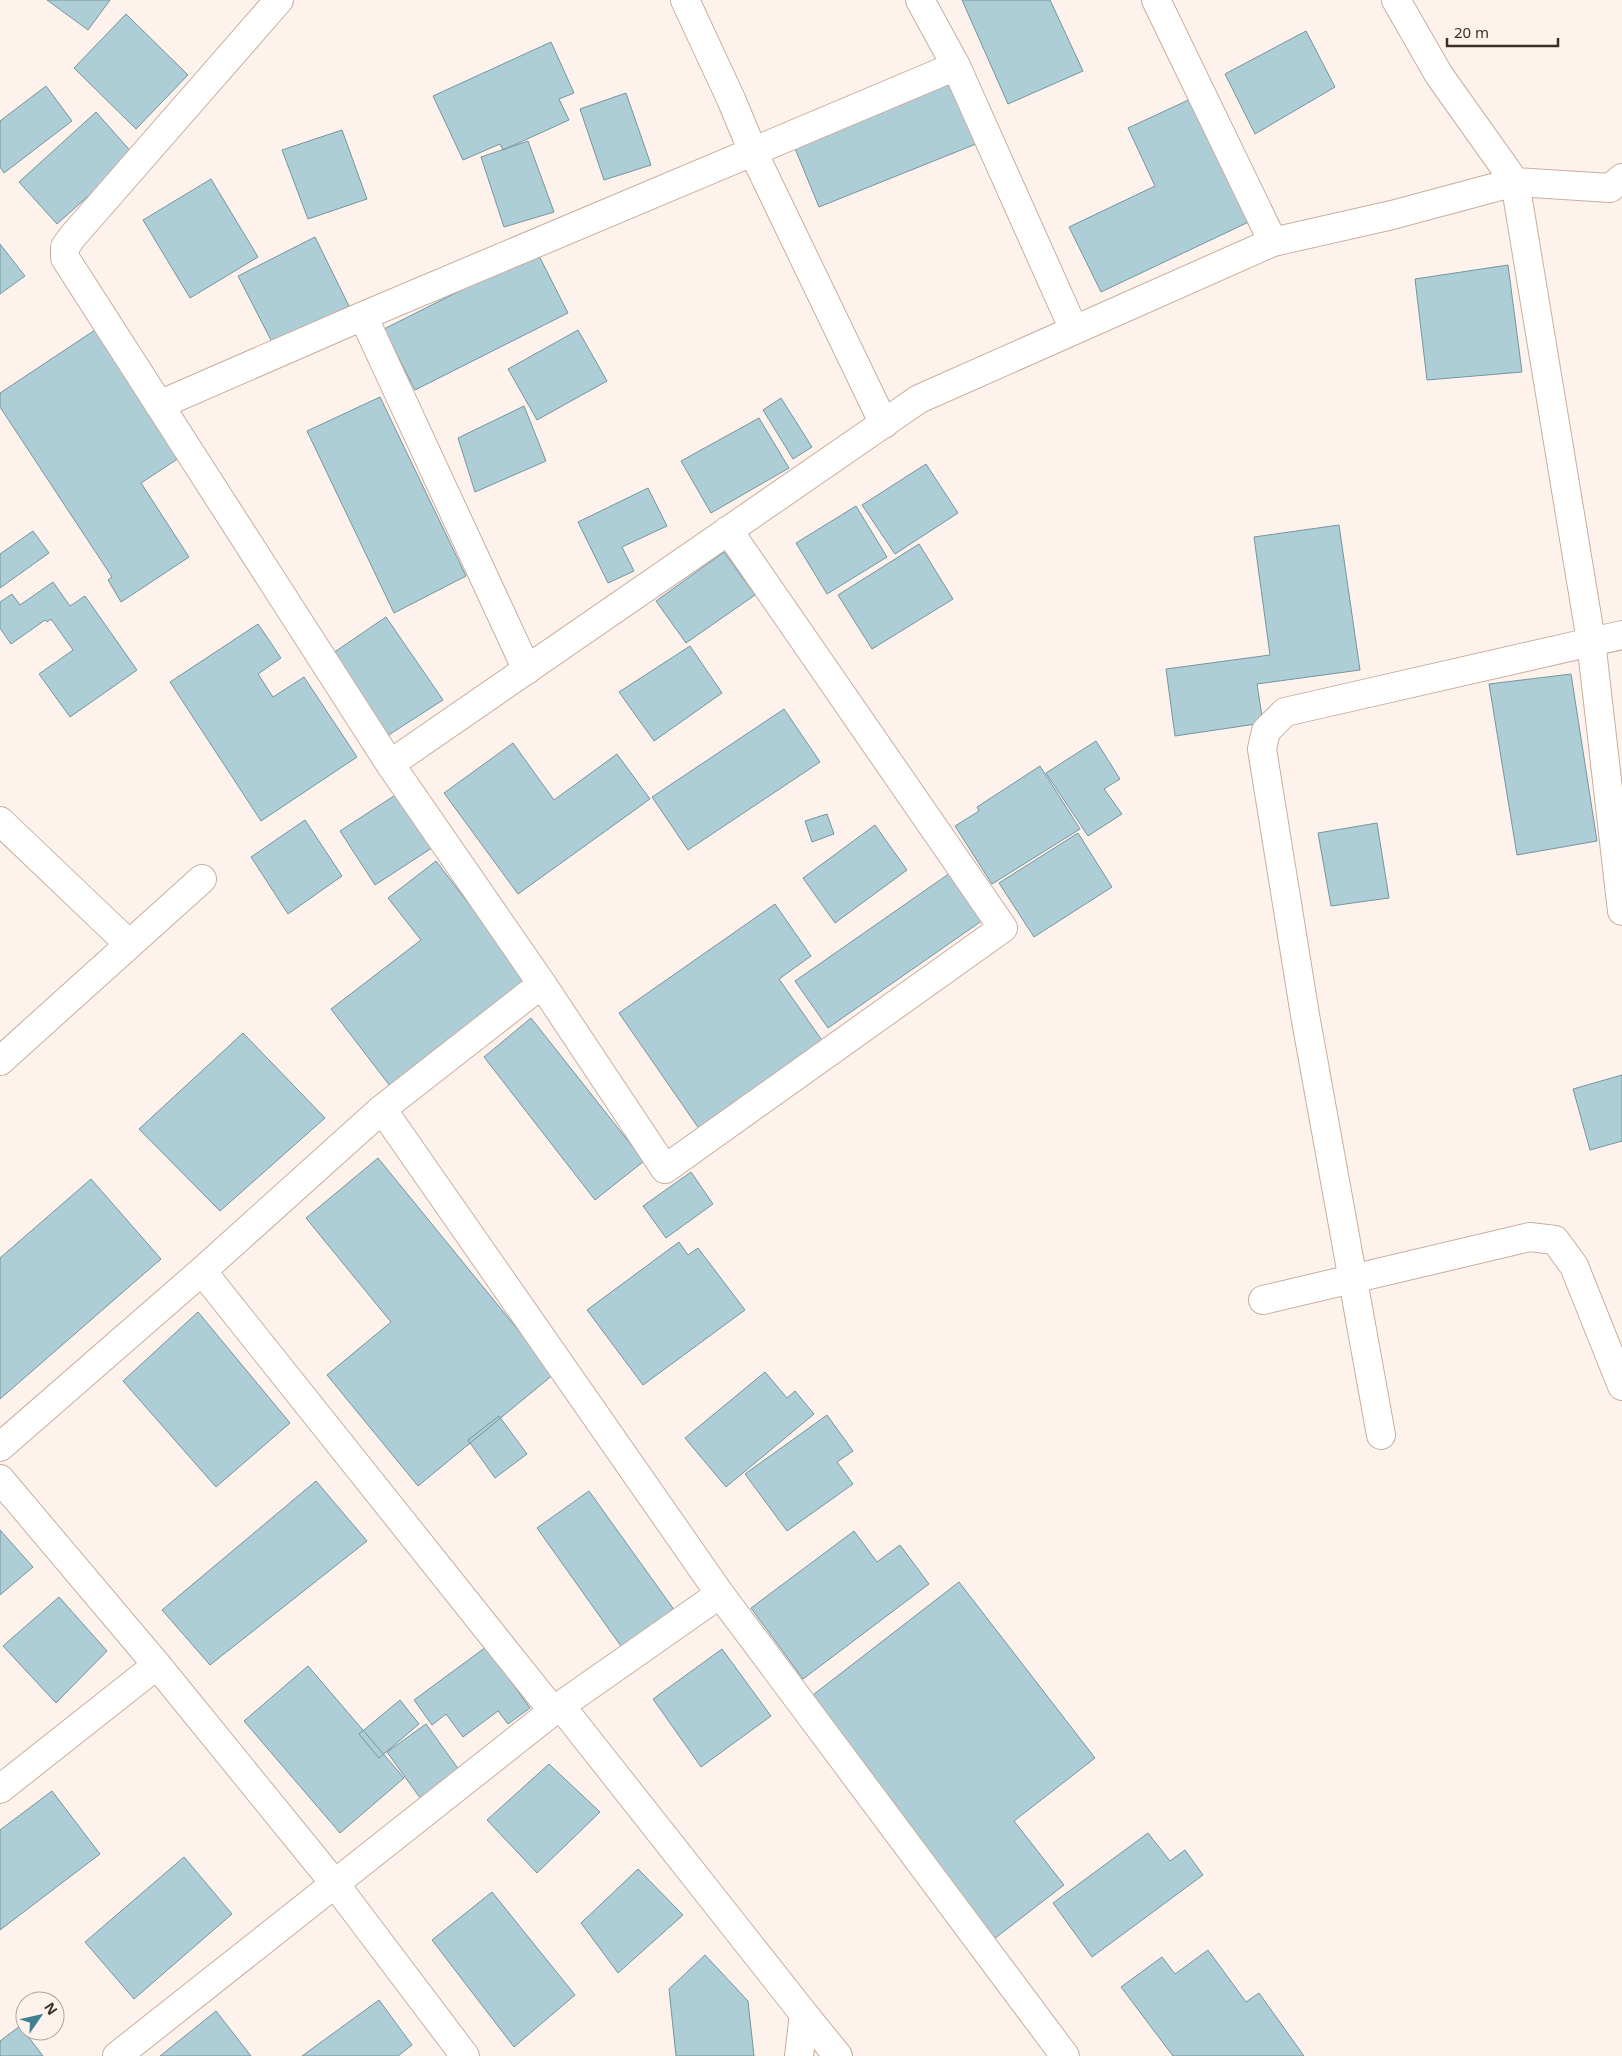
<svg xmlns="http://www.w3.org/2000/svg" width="1622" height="2056" font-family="'Noto Sans',sans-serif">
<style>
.building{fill:#adcdd7;stroke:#76959e}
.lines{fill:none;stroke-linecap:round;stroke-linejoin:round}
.minor-casing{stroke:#c8ae9e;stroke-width:30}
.minor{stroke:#fff;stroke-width:28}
</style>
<rect width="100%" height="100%" fill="#fef3ec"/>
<path class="building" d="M47,0H110L88,30Z
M962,0H1050L1083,71L1008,104Z
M126,14L188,75L136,129L74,68Z
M1306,31L1335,87L1255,134L1225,74Z
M551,42L574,93L559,99L569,120L503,150L500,144L463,160L433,96Z
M956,81L981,142L819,207L794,146Z
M46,86L72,121L4,173L0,167V121Z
M626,93L651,165L604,180L580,109Z
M1197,96L1255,219L1101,292L1069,227L1155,186L1128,128Z
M96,112L134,155L57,224L19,182Z
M342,130L367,199L308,219L282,150Z
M528,141L554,212L504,227L481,157Z
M211,179L258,257L190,298L143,220Z
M315,237L349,306L273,344L238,276Z
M0,244L25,276L0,294Z
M537,252L568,313L415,390L384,329Z
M1508,265L1522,372L1427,380L1415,279Z
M98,328L182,456L141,483L189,557L121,602L108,580L112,577L0,407V393Z
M578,330L607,381L537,420L508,369Z
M380,397L466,576L394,613L307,431Z
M781,398L812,447L793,459L763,410Z
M524,406L546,461L475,492L458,438Z
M759,418L789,468L711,513L681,461Z
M926,464L958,513L895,554L862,505Z
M648,488L667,526L622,547L634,571L608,583L578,522Z
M856,506L887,557L827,594L796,543Z
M1339,525L1360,670L1257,684L1263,723L1175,736L1166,669L1270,655L1254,537Z
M33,531L49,553L0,588V554Z
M919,544L953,599L872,649L838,595Z
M724,552L755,595L686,643L656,601Z
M53,582L70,606L85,596L137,670L70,717L39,674L73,650L51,619L47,622L45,620L11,644L0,628V602L12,594L20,605Z
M386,617L443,700L384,738L330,655Z
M258,624L281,658L258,674L273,697L304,677L357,757L261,821L170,682Z
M690,646L722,693L654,741L619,692Z
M1571,674L1597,841L1517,855L1489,684Z
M784,709L820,762L688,850L652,797Z
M1096,741L1120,779L1104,789L1122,814L1088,836L1046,773Z
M513,743L554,800L617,754L650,799L518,894L444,793Z
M1040,766L1080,829L992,884L955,826L979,811L977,807Z
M400,792L435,846L375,885L340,831Z
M827,814L834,834L812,842L805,821Z
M305,820L342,876L288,914L251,857Z
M1377,823L1389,898L1331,906L1318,833Z
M875,825L907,870L835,923L803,878Z
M1078,833L1112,887L1034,937L999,883Z
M436,861L528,981L390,1086L331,1009L421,940L388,898Z
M950,873L983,920L828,1028L795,981Z
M775,904L811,956L779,979L826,1046L702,1133L619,1013Z
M531,1018L644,1161L595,1200L484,1057Z
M243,1033L325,1118L220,1211L139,1129Z
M1622,1075V1141L1590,1150L1573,1089Z
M378,1158L554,1374L418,1486L327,1375L391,1322L306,1218Z
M691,1172L713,1204L666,1238L643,1206Z
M91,1179L161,1259L0,1399V1258Z
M679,1242L688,1255L698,1248L745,1310L643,1385L587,1310Z
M198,1312L290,1423L216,1487L123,1381Z
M765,1372L787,1398L795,1391L814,1414L726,1487L685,1438Z
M827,1415L853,1451L837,1462L853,1484L787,1531L745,1474Z
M499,1416L527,1454L495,1478L468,1440Z
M316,1481L367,1541L210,1665L162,1610Z
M589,1491L675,1611L623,1649L537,1528Z
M0,1530L33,1567L0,1595Z
M854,1531L877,1562L900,1545L929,1584L803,1679L751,1608Z
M959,1582L1095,1758L1014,1821L1064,1885L994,1939L809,1698Z
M59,1597L107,1651L56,1703L3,1646Z
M486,1647L530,1708L508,1724L498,1711L463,1737L446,1714L432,1725L414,1700Z
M722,1649L771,1716L701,1767L653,1699Z
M308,1666L404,1778L340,1833L244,1721Z
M400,1700L419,1724L379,1758L359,1734Z
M426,1724L462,1774L423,1802L387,1752Z
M549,1764L600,1812L537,1873L487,1820Z
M52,1791L100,1854L0,1930V1830Z
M1148,1833L1170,1861L1185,1850L1203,1875L1092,1957L1053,1903Z
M184,1857L232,1914L134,1999L85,1942Z
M638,1869L683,1915L618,1973L581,1923Z
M492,1892L575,1995L514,2047L432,1940Z
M1208,1950L1246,2002L1259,1993L1304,2056H1173L1121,1987L1162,1957L1175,1974Z
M705,1955L748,2001L754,2056H676L669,1989Z
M379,2000L412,2045L398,2056H302Z
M216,2011L251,2056H160Z
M20,2026L43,2056H0V2041Z"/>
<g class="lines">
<defs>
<path id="minor" d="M279,0L73,236L65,247V258L390,764L542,984L665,1169L1003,928L728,530
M685,0L731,99L753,152L884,424
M920,0L956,66
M1156,0L1273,242
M1396,0L1439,75L1515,182L1591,641L1622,911
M363,316L527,670
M159,405L363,316L956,66L1074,330
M390,764L919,399L1273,242L1392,215L1515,182L1610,188L1622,178
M0,821L129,944
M0,1061L202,879
M382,1109L720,1594L1065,2056
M202,1271L553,1711
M1263,1300L1530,1237L1555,1240L1574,1266L1622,1386
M1381,1435L1305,1015L1262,749L1266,731L1285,712L1622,635
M0,1447L202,1271L382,1109L542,984
M0,1479L157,1665L335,1884L465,2056
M560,1705L804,2014L799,2056
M0,1789L157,1665
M804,2014L838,2056
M117,2056L553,1711L720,1594"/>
</defs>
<use href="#minor" class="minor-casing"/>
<use href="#minor" class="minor"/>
</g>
<g transform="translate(40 2016) rotate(56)"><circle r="24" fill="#fef3ec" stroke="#afa59e"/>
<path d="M0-4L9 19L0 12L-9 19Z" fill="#3f8092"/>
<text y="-8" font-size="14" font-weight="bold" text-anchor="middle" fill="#392f28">N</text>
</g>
<path d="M1447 38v8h111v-8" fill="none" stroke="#392f28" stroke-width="2.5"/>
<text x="1454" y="38" font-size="15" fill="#392f28" stroke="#fef3ec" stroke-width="4" paint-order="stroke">20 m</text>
</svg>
